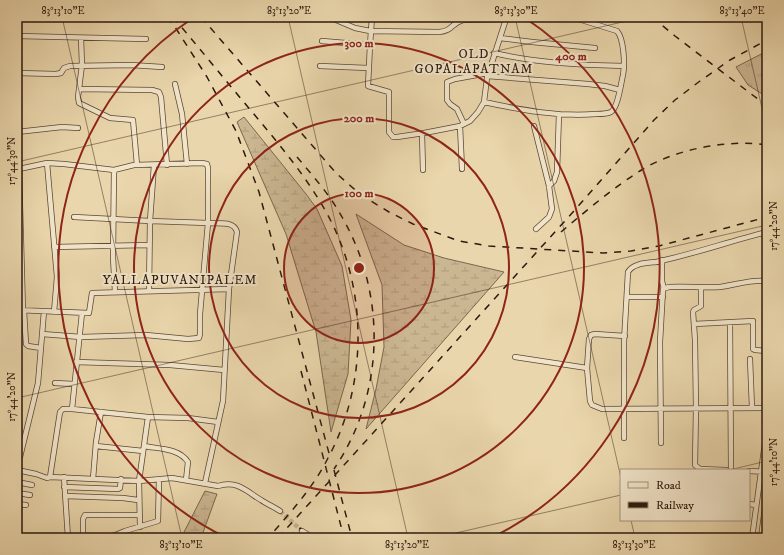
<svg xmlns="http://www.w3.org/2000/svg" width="784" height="555" font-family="'IM FELL DW Pica',serif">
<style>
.grass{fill:url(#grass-tufts);stroke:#7a674f}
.wetland{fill:url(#wetland-marsh);stroke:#7a674f}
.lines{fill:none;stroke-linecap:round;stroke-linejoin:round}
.minor-tunnel{stroke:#c4b08c;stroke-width:4.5;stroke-dasharray:4.5 2;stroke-linecap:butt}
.minor-casing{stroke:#5b4835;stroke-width:6}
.minor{stroke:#f1e4c9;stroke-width:4.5}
.rail{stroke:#2b180d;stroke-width:1.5;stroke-dasharray:7 7;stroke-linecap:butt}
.ticks{fill:none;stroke:#2b180d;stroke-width:1;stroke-opacity:0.45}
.ring{fill:none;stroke:#8f2418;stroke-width:2}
.labels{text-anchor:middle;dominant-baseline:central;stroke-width:4;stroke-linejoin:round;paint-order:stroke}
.neighbourhood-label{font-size:13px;letter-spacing:1px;fill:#2b180d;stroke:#f1e4c9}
.centre{fill:#8f2418;stroke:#f1e4c9;stroke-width:2}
.ring-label{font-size:12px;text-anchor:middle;font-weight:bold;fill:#8f2418;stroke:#f1e4c9;stroke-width:4;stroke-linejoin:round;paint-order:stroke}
.neatline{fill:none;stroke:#2b180d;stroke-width:1.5}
.ticks-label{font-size:10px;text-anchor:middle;fill:#2b180d}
</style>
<defs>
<pattern id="grass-tufts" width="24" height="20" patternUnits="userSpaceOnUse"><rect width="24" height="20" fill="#cab691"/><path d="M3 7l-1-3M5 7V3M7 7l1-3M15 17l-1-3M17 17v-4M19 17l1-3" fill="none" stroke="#ae9c7c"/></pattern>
<pattern id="wetland-marsh" width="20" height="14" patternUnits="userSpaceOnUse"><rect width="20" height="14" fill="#cab691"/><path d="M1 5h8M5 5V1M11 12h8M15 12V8" fill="none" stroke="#ae9c7c"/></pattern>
</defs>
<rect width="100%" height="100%" fill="#ead6ac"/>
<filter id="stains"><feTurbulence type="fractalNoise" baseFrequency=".005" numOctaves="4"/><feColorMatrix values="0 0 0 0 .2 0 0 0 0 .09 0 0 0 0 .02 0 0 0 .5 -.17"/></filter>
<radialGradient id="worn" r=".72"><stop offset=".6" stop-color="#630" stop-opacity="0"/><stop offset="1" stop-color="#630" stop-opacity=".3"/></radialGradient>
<path class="grass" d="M767,51V97L748,85L736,67Z"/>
<path class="wetland" d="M244,117L306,194L317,209L342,266L351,320L348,374L331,432L316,332L286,234L237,122Z
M356,214L404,245L444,258L504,272L366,429L376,389L384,347L382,285Z
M205,491L217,494L201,538H181Z"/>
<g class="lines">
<path class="minor-tunnel" d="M280,511L302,531"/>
<defs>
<path id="minor" d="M329,17L355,28L370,31L439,32C453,31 451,23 463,20L506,19L507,17
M372,17L370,45L368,86L389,92V132L393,137H397L424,133L460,126L470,121L478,112L484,102L487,78L506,19
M17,36L146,39
M81,38L82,65L78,97L79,103L110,118L133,120L137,165
M500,38L532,42L595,48
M322,41L370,45
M494,53C536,63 580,65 624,66
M320,66L368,68
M17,73L56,74L61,73L64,68L70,66L131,65L162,67
M487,76L588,84L605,86L620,90
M175,84L182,114L187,164
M80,89L152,90L159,92L161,97L167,165
M484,102C521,110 558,117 596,114C600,114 607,114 611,112C618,108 621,83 623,75C625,64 624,39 617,31L572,17
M464,124L457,109L450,104L447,100V82L455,79L488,73
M460,126L462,169
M534,126L549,186L552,209L549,217L536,229
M17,132L62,127L78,128
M422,134L423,170
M17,148L19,169L23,311
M47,163L57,277L54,312
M114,170L113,257L115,292
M17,171L19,169L47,163L64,164L114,170L134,165L202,163L207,164L208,168V223C218,224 234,220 237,232L229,289
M549,186L554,181L557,172L559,114
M74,217L150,221L149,291
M54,247L149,245
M662,260V281L664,289
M701,287V306L694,310L693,312L695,340L696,408L695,465L700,469L726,470
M627,297H663
M17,310L89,313L92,293L229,289L223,401L205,483
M24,311L26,344L28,346L41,348
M82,313L72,409L148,417L139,481L140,527
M730,322L731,470
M694,324L753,321V349L755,350L767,351
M42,334L81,337L146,335L188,339L199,338L200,334V314L208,223L150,221L154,165
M515,357L587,368L590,401L592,405L602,409L767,408
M750,359L752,408
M76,362L170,365L224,370
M587,368L589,339L591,335L595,334L625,336
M55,383L74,384
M148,417L188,418L218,422
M624,438V342L628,272C633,263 647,263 656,262C694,254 730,241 767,232
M661,443L660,342L663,289L669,287C686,286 703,288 720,287C736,285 751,279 767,281
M96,446L143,451
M144,446C159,449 179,448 188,462L186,480
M20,457L38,383L44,311
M17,470L36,474L47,478L50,477L139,481L172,478L218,486C237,480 246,491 261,500C267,504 274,507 280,511
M749,471L767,472
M50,477L60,412L63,409H72
M64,477L68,538
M93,479L96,442L101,412
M17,482L32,485
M64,487L118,489L120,488L121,479
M17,493L30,495
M65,496L123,498L138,500
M17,504L26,505
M749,504L756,505
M302,531L310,536L332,538
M83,538V519L85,515H139
M108,538L125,531L158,521L159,479
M752,538L767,428
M761,538L767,492"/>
</defs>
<use href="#minor" class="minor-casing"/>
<use href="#minor" class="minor"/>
<path class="rail" d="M167,17L175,27L207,77L236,131L259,192L330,457
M173,17C200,49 226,81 253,113C279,144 305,175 325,210C368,285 369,382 328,458C313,488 290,513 268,538
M201,17L336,173L361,195L389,212L413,224L459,241L489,246L603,253L631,251L659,246L767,217
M652,17L675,36L767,106
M297,157C313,176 330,195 342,217C387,295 385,394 334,469
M561,232C587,210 614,187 643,169C677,149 728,139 767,145
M301,371L344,538
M334,470L352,538
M278,538L573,212L654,120L675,100L700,81L730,60L767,40
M289,538L296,530L301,528"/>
</g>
<path class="ticks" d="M62,17L182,538M288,17L408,538M515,17L621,478M741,17L767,130M17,162L644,17M17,398L767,225M729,470L767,461M631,520L635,538M434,538L621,495"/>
<circle cx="359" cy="268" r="75" fill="#8f2418" fill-opacity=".12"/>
<g class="ring">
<circle cx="359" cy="268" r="75"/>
<circle cx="359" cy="268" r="150"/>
<circle cx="359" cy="268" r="225"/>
<path d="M227 538A300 300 0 0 1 193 18M525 18A300 300 0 0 1 491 538"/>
</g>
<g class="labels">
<g class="neighbourhood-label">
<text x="474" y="54">OLD<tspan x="474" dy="15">GOPALAPATNAM</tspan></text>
<text x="180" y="280">YALLAPUVANIPALEM</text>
</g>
</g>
<circle cx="359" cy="268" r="6" class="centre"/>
<g class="ring-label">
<text x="359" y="47">300 m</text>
<text x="571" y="60">400 m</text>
<text x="359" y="122">200 m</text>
<text x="359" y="197">100 m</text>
</g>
<rect width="784" height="555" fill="none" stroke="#ead6ac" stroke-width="44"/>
<rect x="620" y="469" width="130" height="52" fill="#f1e4c9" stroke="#a2927e"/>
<rect x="628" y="482" width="20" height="6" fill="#f1e4c9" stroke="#a2927e"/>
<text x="656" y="489" font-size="12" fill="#2b180d">Road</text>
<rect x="628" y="502" width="20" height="6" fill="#2b180d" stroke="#a2927e"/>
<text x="656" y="509" font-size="12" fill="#2b180d">Railway</text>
<rect x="22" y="22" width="740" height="511" class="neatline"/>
<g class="ticks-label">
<text x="63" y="14">83°13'10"E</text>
<text x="289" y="14">83°13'20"E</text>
<text x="516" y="14">83°13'30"E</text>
<text x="742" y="14">83°13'40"E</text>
<text transform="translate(11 161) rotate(-90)" y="4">17°44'30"N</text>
<text transform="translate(773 226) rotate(-90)" y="4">17°44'20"N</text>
<text transform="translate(11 397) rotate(-90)" y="4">17°44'20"N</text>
<text transform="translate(773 462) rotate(-90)" y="4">17°44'10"N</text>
<text x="181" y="548">83°13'10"E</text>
<text x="407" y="548">83°13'20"E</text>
<text x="634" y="548">83°13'30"E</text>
</g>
<rect width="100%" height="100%" filter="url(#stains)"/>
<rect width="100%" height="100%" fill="url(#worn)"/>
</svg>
